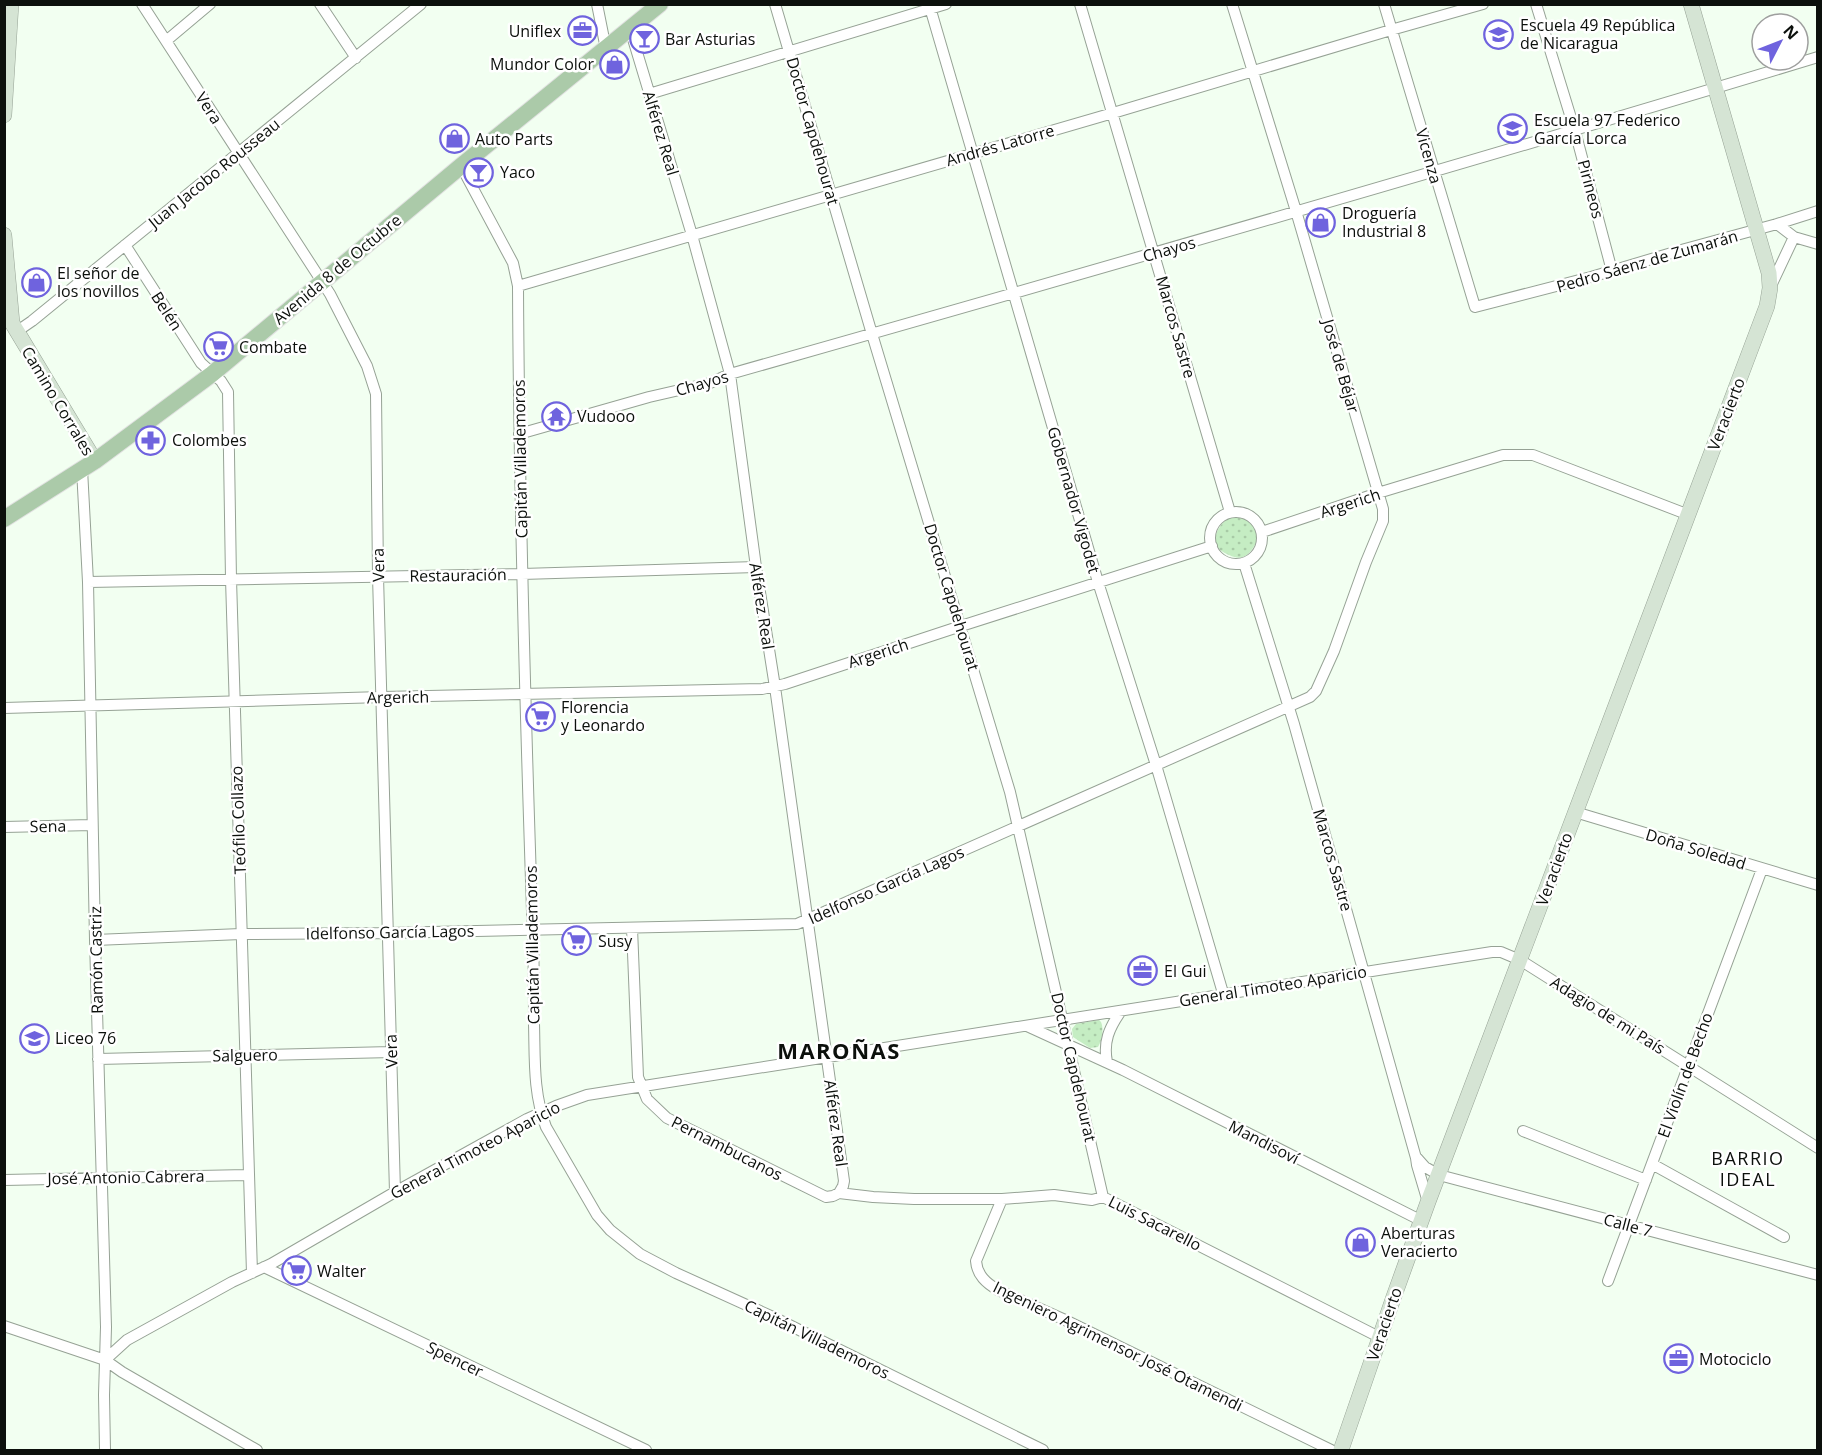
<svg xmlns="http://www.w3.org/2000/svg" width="1822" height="1455" font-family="'Open Sans',sans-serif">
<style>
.grass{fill:url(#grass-dots)}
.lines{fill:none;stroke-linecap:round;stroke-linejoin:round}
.street-casing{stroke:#96a295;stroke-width:12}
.secondary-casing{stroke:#96a295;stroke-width:16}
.primary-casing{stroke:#e2e2e2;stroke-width:18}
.street{stroke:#fff;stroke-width:10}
.secondary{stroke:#d5e4d4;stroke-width:15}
.primary{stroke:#abcaa9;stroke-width:16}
.labels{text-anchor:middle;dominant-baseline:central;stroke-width:5;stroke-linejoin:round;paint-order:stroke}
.poi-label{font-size:16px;fill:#0c100c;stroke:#fff;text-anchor:start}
.street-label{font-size:16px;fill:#0c100c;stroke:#fff}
.neighbourhood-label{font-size:18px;letter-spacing:1.5px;fill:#0c100c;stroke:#fff}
.district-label{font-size:22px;font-weight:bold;letter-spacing:1.5px;fill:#0c100c;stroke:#fff}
</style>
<defs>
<pattern id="grass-dots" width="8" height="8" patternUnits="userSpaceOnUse" patternTransform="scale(1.5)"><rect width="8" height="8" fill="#c5edc3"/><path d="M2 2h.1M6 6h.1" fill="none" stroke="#a8caa6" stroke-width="1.8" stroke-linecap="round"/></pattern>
</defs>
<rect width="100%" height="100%" fill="#f2fff1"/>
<path class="grass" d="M1236,515C1254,519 1264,531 1253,548C1246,558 1240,560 1229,555C1225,553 1220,551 1218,547C1210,535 1224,517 1236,515Z
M1099,1020L1101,1022C1104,1028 1102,1041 1098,1047L1090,1048L1073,1037L1072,1029L1076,1024Z"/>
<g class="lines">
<defs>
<path id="street" d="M142,4L330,294L367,366L376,394L378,576L395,1192
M320,4L356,58
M597,4L606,49
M775,4L872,334L1010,792L1103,1197
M929,4L1098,582L1156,765L1223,993
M1080,4L1230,512
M1384,4L1475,307L1591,277L1685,249L1777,224L1818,211
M1536,4L1575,131L1612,271
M630,29L692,235L730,374L756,567L775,687L844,1181L843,1186L839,1193
M166,41L210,4
M649,94L946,4
M461,166L513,263L518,286C519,494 525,702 532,911C534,949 534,986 534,1024C535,1059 533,1093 546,1127L597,1215L610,1230L640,1254L676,1273L773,1317L1043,1450
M1777,224L1794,237L1818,244
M125,245L201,363L221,381L228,392L231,579L252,1273
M518,286L1113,113L1391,30L1483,4
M1770,288L1794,237
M16,332L32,321L421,4
M519,434L649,397L710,383L730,374C1093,271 1456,167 1818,57
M82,469L88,582L95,940L106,1327L104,1395L105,1450
M1210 538a26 26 0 1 1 52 0a26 26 0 1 1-52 0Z
M1262,532L1378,493L1503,455H1533L1689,515
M1244,563L1294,724L1416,1158L1417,1165L1428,1202
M88,582L522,574L756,567
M4,708L382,697L762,689L785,684L961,626L1212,546
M1575,812L1818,885
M4,827L92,825
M632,928L638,1077L647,1099L667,1118L826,1197L833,1196L839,1193L873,1197L914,1199H1002L1054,1195L1092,1200L1103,1197
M95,940L241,934L387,933L797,924L1310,697L1316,691L1334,651L1366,562L1383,521V509L1296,211L1232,4
M1027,1026L1123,1070L1422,1221
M98,1059L392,1052
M1107,1062C1103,1042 1109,1028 1121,1011
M1523,1131L1646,1180
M1417,1158L1425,1167L1439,1175L1818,1275
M1652,1164L1784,1237
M4,1180L247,1175
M1103,1197L1379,1337
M1002,1199L976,1261C977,1275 986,1283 998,1290L1063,1319L1331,1450
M264,1267L646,1450
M1608,1281L1762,869
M4,1326L105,1360L122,1372L257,1450
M105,1360L127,1340L232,1282L271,1264L395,1192L527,1119L556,1106L587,1095L1492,952H1501L1520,960L1818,1148"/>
<path id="secondary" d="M4,115L11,4
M4,235L12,323L95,461
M1341,1450L1393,1299L1428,1202L1767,306L1770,288L1769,273L1691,4"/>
<path id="primary" d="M4,519L95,461L212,374L461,166L660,4"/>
</defs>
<use href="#street" class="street-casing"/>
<use href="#secondary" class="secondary-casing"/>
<use href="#primary" class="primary-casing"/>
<use href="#street" class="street"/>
<use href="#secondary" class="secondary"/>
<use href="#primary" class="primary"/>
</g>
<defs>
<symbol id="office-ring" viewBox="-11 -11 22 22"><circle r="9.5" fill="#fff" stroke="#6f63de" stroke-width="1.5"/><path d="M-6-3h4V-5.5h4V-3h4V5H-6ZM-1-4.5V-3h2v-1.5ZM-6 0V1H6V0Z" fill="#6f63de"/></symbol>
<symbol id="school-ring" viewBox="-11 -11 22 22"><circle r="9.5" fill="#fff" stroke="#6f63de" stroke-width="1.5"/><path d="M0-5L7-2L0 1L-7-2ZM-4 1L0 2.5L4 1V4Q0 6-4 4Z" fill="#6f63de"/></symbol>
<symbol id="bar-ring" viewBox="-11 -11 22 22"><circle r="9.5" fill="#fff" stroke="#6f63de" stroke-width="1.5"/><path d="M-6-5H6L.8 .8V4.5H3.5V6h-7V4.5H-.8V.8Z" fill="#6f63de"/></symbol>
<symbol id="shop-ring" viewBox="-11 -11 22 22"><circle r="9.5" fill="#fff" stroke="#6f63de" stroke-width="1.5"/><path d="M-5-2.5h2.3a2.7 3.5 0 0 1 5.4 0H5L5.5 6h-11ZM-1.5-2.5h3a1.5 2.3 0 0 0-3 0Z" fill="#6f63de"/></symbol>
<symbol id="supermarket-ring" viewBox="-11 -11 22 22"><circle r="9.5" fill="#fff" stroke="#6f63de" stroke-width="1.5"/><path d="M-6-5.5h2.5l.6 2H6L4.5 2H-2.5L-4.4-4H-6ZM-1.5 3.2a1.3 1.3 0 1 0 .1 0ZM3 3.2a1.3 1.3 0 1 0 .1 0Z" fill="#6f63de"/></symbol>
<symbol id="temple-ring" viewBox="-11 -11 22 22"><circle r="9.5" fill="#fff" stroke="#6f63de" stroke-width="1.5"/><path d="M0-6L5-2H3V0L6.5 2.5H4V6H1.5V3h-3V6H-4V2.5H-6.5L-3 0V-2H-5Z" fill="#6f63de"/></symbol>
<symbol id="pharmacy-ring" viewBox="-11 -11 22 22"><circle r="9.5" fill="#fff" stroke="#6f63de" stroke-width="1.5"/><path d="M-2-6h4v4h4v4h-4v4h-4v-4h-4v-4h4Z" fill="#6f63de"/></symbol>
</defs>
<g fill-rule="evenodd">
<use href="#office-ring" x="566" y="14" width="33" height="33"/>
<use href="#school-ring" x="1482" y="18" width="33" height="33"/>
<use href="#bar-ring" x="628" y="22" width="33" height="33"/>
<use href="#shop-ring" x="598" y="48" width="33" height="33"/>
<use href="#school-ring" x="1496" y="112" width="33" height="33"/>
<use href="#shop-ring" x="438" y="122" width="33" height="33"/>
<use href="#bar-ring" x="462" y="156" width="33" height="33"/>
<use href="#shop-ring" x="1304" y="206" width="33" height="33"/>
<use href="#shop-ring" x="20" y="266" width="33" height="33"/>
<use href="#supermarket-ring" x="202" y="330" width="33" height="33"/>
<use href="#temple-ring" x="540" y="400" width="33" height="33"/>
<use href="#pharmacy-ring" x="134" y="424" width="33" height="33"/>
<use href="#supermarket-ring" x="524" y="700" width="33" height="33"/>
<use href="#supermarket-ring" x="560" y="924" width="33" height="33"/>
<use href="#office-ring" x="1126" y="954" width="33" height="33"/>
<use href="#school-ring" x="18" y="1022" width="33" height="33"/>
<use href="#shop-ring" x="1344" y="1226" width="33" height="33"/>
<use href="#supermarket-ring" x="280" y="1254" width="33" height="33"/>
<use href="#office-ring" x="1662" y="1342" width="33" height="33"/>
</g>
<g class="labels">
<g class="poi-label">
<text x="1520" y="25">Escuela 49 República<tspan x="1520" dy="18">de Nicaragua</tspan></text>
<text x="561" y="31" text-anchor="end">Uniflex</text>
<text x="665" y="39">Bar Asturias</text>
<text x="594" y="64" text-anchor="end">Mundor Color</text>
<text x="1534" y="120">Escuela 97 Federico<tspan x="1534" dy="18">García Lorca</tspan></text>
<text x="475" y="139">Auto Parts</text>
<text x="500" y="172">Yaco</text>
<text x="1342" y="213">Droguería<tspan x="1342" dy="18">Industrial 8</tspan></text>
<text x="57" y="273">El señor de<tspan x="57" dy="18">los novillos</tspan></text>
<text x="239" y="347">Combate</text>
<text x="577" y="416">Vudooo</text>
<text x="172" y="440">Colombes</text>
<text x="561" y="707">Florencia<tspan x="561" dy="18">y Leonardo</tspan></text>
<text x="598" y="941">Susy</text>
<text x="1164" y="971">El Gui</text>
<text x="55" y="1038">Liceo 76</text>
<text x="1381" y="1233">Aberturas<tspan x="1381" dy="18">Veracierto</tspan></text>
<text x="317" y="1271">Walter</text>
<text x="1699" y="1359">Motociclo</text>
</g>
<g class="street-label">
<text transform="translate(209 108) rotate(57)">Vera</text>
<text transform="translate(813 131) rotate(74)">Doctor Capdehourat</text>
<text transform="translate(661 133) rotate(73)">Alférez Real</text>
<text transform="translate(1000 145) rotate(-16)">Andrés Latorre</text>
<text transform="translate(1429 156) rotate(74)">Vicenza</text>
<text transform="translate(214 173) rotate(-39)">Juan Jacobo Rousseau</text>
<text transform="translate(1591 189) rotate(75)">Pirineos</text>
<text transform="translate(1169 249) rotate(-16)">Chayos</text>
<text transform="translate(1647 261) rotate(-16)">Pedro Sáenz de Zumarán</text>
<text transform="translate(337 269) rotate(-40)">Avenida 8 de Octubre</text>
<text transform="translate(167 311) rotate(57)">Belén</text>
<text transform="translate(1176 327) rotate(74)">Marcos Sastre</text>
<text transform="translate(1341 366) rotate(74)">José de Béjar</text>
<text transform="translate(702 383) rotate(-16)">Chayos</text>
<text transform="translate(58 401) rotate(59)">Camino Corrales</text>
<text transform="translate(1726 414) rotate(-69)">Veracierto</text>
<text transform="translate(520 459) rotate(-91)">Capitán Villademoros</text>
<text transform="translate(1074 500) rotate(74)">Gobernador Vigodet</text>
<text transform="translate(1350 503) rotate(-18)">Argerich</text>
<text transform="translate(378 565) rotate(-91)">Vera</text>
<text transform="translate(458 575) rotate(-1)">Restauración</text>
<text transform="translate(952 597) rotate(73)">Doctor Capdehourat</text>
<text transform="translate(762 606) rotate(81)">Alférez Real</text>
<text transform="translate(878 653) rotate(-18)">Argerich</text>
<text transform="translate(398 697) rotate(-1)">Argerich</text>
<text transform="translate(238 820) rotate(-92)">Teófilo Collazo</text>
<text transform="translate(48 826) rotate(-1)">Sena</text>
<text transform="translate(1696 849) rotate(17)">Doña Soledad</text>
<text transform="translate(1333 860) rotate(74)">Marcos Sastre</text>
<text transform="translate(1554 869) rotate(-70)">Veracierto</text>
<text transform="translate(886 885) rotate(-24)">Idelfonso García Lagos</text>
<text transform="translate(390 932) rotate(-1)">Idelfonso García Lagos</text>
<text transform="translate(532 945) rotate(-91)">Capitán Villademoros</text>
<text transform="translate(96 960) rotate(-91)">Ramón Castriz</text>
<text transform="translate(1273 986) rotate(-9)">General Timoteo Aparicio</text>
<text transform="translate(1608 1015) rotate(32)">Adagio de mi País</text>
<text transform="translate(391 1051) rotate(-92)">Vera</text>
<text transform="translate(245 1055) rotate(-1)">Salguero</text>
<text transform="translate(1074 1067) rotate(77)">Doctor Capdehourat</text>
<text transform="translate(1685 1075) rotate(-70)">El Violín de Becho</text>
<text transform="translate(836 1123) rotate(82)">Alférez Real</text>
<text transform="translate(1264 1142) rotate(27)">Mandisoví</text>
<text transform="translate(727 1148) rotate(27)">Pernambucanos</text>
<text transform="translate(475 1150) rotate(-28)">General Timoteo Aparicio</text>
<text transform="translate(126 1177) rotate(-1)">José Antonio Cabrera</text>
<text transform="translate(1155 1223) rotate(27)">Luis Sacarello</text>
<text transform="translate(1628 1225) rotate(15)">Calle 7</text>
<text transform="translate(1384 1324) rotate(-71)">Veracierto</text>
<text transform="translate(817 1339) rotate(26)">Capitán Villademoros</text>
<text transform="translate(1118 1346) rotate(26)">Ingeniero Agrimensor José Otamendi</text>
<text transform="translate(455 1359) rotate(26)">Spencer</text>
</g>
<g class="neighbourhood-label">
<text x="1748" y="1158">BARRIO<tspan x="1748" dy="21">IDEAL</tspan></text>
</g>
<g class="district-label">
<text x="839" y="1050">MAROÑAS</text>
</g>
</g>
<rect width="1822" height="1455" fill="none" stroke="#0c100c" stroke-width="12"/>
<g transform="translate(1780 42) rotate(48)"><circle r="28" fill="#ffffff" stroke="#9e9f9e" stroke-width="1.5"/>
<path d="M0-4.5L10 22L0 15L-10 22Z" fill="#6f63de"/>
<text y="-9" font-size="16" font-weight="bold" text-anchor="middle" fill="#0c100c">N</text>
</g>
</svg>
